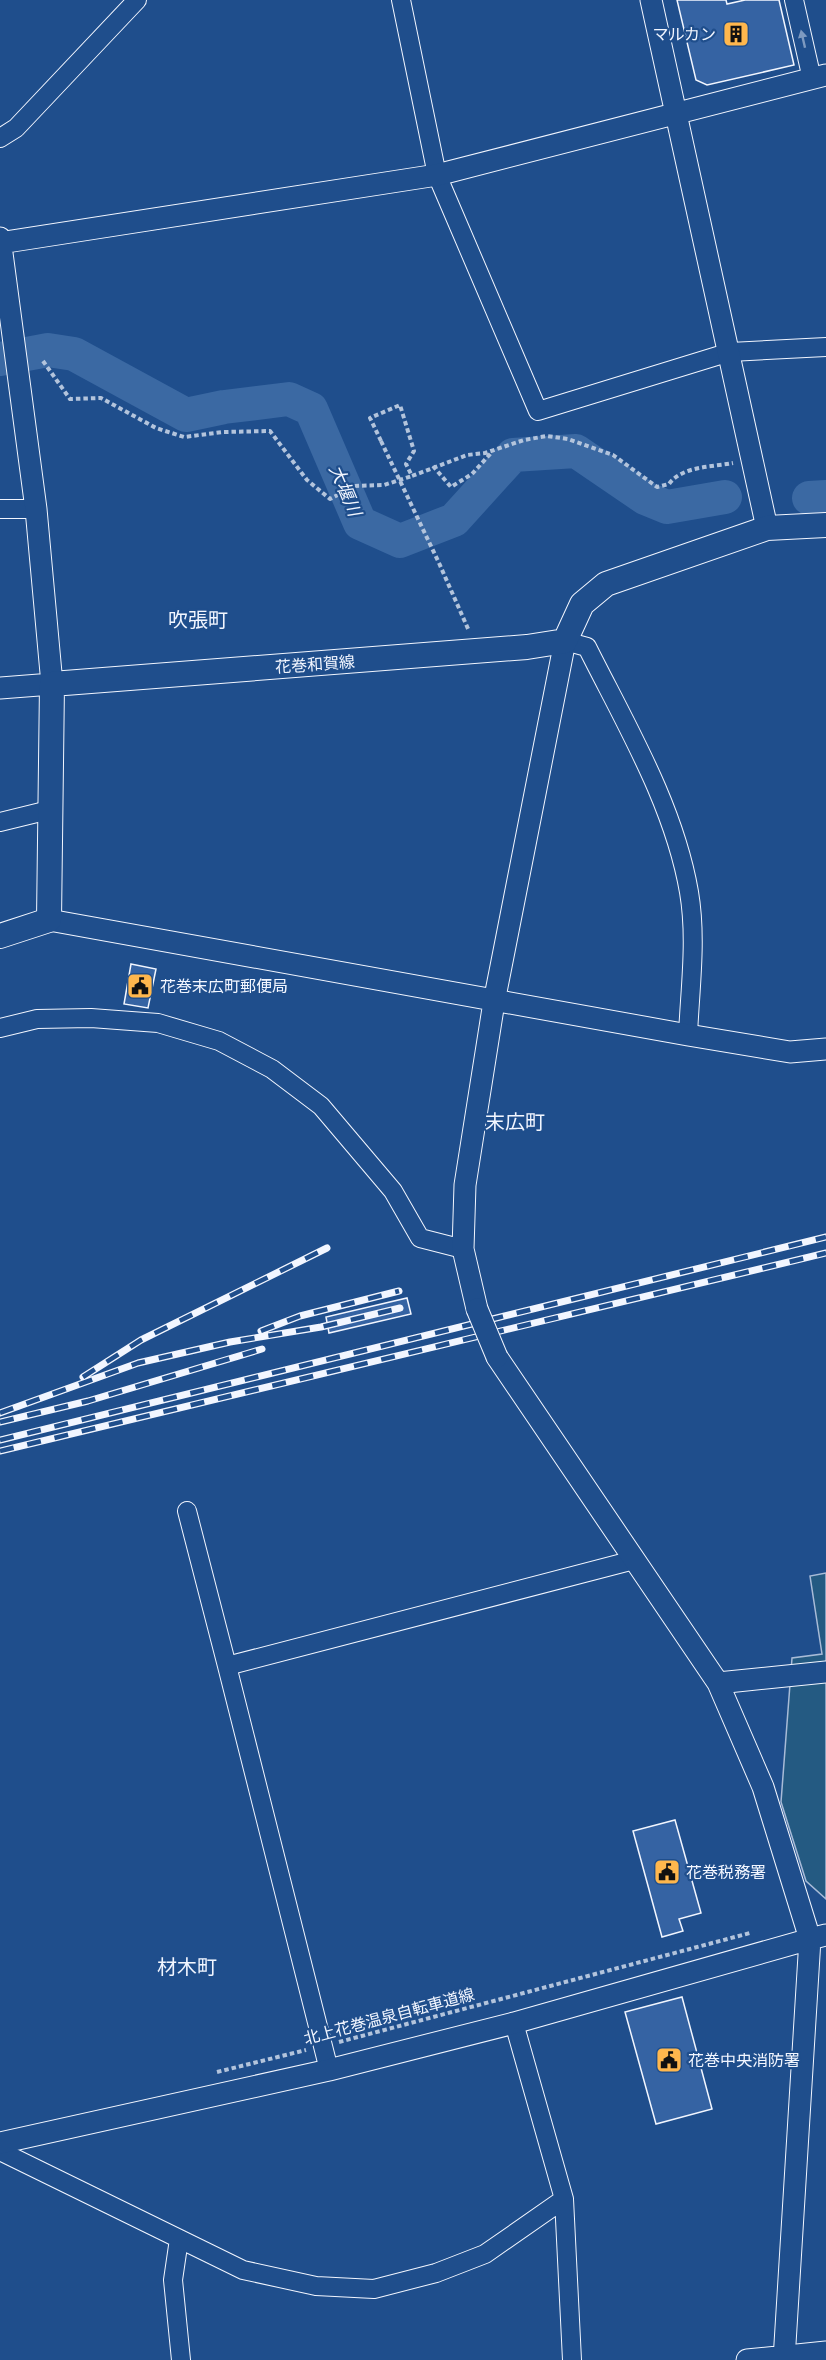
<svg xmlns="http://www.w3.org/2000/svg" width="826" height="2360" font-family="Ubuntu,'Noto Sans JP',sans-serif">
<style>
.green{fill:#245a82;stroke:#a8bbd7;stroke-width:1.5}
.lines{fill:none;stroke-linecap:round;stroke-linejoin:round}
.river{stroke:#3b69a3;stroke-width:34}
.building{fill:#3563a3;stroke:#f2f6ff;stroke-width:1.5}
.minor-casing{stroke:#f2f6ff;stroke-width:20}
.tertiary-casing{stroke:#f2f6ff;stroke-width:23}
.secondary-casing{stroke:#f2f6ff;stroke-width:26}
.path{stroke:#b3c4dc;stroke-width:4;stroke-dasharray:4.5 3;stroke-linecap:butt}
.minor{stroke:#1f4e8c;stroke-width:18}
.tertiary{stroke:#1f4e8c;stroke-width:21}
.secondary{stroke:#1f4e8c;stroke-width:24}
.rail-casing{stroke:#f2f6ff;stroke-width:7}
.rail{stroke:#1f4e8c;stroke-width:4.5;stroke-dasharray:14;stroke-linecap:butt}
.tertiary-bridge-casing{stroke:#f2f6ff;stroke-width:23;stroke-linecap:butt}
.path-bridge{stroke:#b3c4dc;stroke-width:4;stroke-dasharray:4.5 3;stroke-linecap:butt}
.tertiary-bridge{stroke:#1f4e8c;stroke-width:21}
.oneway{fill:#7e9ac0}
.labels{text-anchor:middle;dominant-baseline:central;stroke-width:4.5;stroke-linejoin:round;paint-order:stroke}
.poi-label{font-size:16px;fill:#f2f6ff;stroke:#1f4e8c;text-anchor:start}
.street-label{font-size:16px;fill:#f2f6ff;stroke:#1f4e8c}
.water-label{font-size:18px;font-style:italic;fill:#f2f6ff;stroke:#1f4e8c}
.quarter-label{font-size:20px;fill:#f2f6ff;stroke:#1f4e8c}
</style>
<rect width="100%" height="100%" fill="#1f4e8c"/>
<path class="green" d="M826,1573V1899L806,1881L781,1802L792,1658L822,1654L810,1576Z"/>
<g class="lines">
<path class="river" d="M0,359L48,350L74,354L186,415L224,407L289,399L311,409L360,523L400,541L454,520L513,455L576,451L645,498L667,507L725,497
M809,498L826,497"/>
</g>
<path class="building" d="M677,0H726L727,4L745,0H779L794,65L707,85L696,80Z
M131,964L156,969L148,1008L124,1004Z
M407,1298L411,1314L329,1333L326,1317Z
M675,1820L701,1913L679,1919L683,1931L662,1937L633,1831Z
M682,1997L712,2109L656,2124L625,2012Z"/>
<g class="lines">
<defs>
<path id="minor" d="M401,0L437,175L538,411L730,352L826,347
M794,0L812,79
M0,138L16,128L137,0
M0,509H36
M565,641L587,647C626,725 674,805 689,892C697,939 690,988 688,1035
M0,822L49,810
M0,1028L37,1019L91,1018L158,1023L219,1041L272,1069L321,1106L393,1191L420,1238L463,1249
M187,1511L227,1666
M514,2023L564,2199L572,2360
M329,2070L227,1666L634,1560
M0,2151L243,2270L316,2286L374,2289L436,2273L485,2254L564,2199
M179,2239L173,2280L181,2360"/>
<path id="tertiary" d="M651,0L767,528
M0,238L36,509L52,684L0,688
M0,243L437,175L826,75
M49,920L688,1035L790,1052L826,1049
M477,1309L463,1249L465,1185L494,1002L565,641
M718,1683L826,1672
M0,2143L329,2070L514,2023L810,1939L763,1787L718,1683L497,1357
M747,2360L826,2352
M784,2360L810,1939L826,1935"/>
<path id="secondary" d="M0,936L49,920L52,684L527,647L565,641L582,604L606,584L767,528L826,525"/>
</defs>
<use href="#minor" class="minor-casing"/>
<use href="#tertiary" class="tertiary-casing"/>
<use href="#secondary" class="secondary-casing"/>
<path class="path" d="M43,361L70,399L101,398L156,428L184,437L223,432L270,431L307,480L330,499L355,486L384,485L412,476
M381,441L370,418L400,405L414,451L406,464L412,476L467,455L485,453L524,440L547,436L568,439L613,455L657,487L669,484C682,466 712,467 733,463
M433,466L451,487L472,474L492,452
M439,563L469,631
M339,2042L750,1933
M217,2072L306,2050"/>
<use href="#minor" class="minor"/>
<use href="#tertiary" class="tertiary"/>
<use href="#secondary" class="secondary"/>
<defs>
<path id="rail" d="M261,1331L300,1316L399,1291
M83,1377L141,1340L327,1248
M0,1413L138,1363L230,1342L321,1327L400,1308
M0,1422L88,1401L262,1349
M0,1440L826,1237
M0,1451L826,1253"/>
</defs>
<use href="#rail" class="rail-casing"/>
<use href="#rail" class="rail"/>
<defs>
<path id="tertiary-bridge" d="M477,1309L497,1357"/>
</defs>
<use href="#tertiary-bridge" class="tertiary-bridge-casing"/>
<path class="path-bridge" d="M381,441L439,563"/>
<use href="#tertiary-bridge" class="tertiary-bridge"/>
</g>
<defs><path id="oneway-solid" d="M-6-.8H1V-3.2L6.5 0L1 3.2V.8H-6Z" transform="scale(1.5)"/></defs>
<use class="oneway" href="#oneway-solid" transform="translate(803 39) rotate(-103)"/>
<defs>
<symbol id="building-square" viewBox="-11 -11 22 22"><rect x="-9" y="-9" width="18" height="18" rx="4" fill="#ffb74d" stroke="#1f4e8c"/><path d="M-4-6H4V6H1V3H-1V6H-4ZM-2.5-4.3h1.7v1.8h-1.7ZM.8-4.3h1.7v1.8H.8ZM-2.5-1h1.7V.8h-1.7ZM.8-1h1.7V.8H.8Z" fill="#111"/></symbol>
<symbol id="civic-square" viewBox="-11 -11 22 22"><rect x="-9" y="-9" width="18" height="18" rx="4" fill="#ffb74d" stroke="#1f4e8c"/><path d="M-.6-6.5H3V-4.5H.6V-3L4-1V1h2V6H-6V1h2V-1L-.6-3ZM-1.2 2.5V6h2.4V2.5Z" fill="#111"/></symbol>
</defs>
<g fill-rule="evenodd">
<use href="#building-square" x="721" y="19" width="30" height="30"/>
<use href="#civic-square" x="125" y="971" width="30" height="30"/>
<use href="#civic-square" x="652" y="1857" width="30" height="30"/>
<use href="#civic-square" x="654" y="2045" width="30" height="30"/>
</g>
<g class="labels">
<g class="poi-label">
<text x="716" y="34" text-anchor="end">マルカン</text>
<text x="160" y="986">花巻末広町郵便局</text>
<text x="686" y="1872">花巻税務署</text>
<text x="688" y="2060">花巻中央消防署</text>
</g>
<g class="street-label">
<text transform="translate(315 664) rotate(-4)">花巻和賀線</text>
<text transform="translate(389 2016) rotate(-15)">北上花巻温泉自転車道線</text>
</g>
<g class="water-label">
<text transform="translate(346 490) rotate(67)">大堰川</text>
</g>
<g class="quarter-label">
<text x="198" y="619">吹張町</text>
<text x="515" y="1121">末広町</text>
<text x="187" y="1966">材木町</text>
</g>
</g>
</svg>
